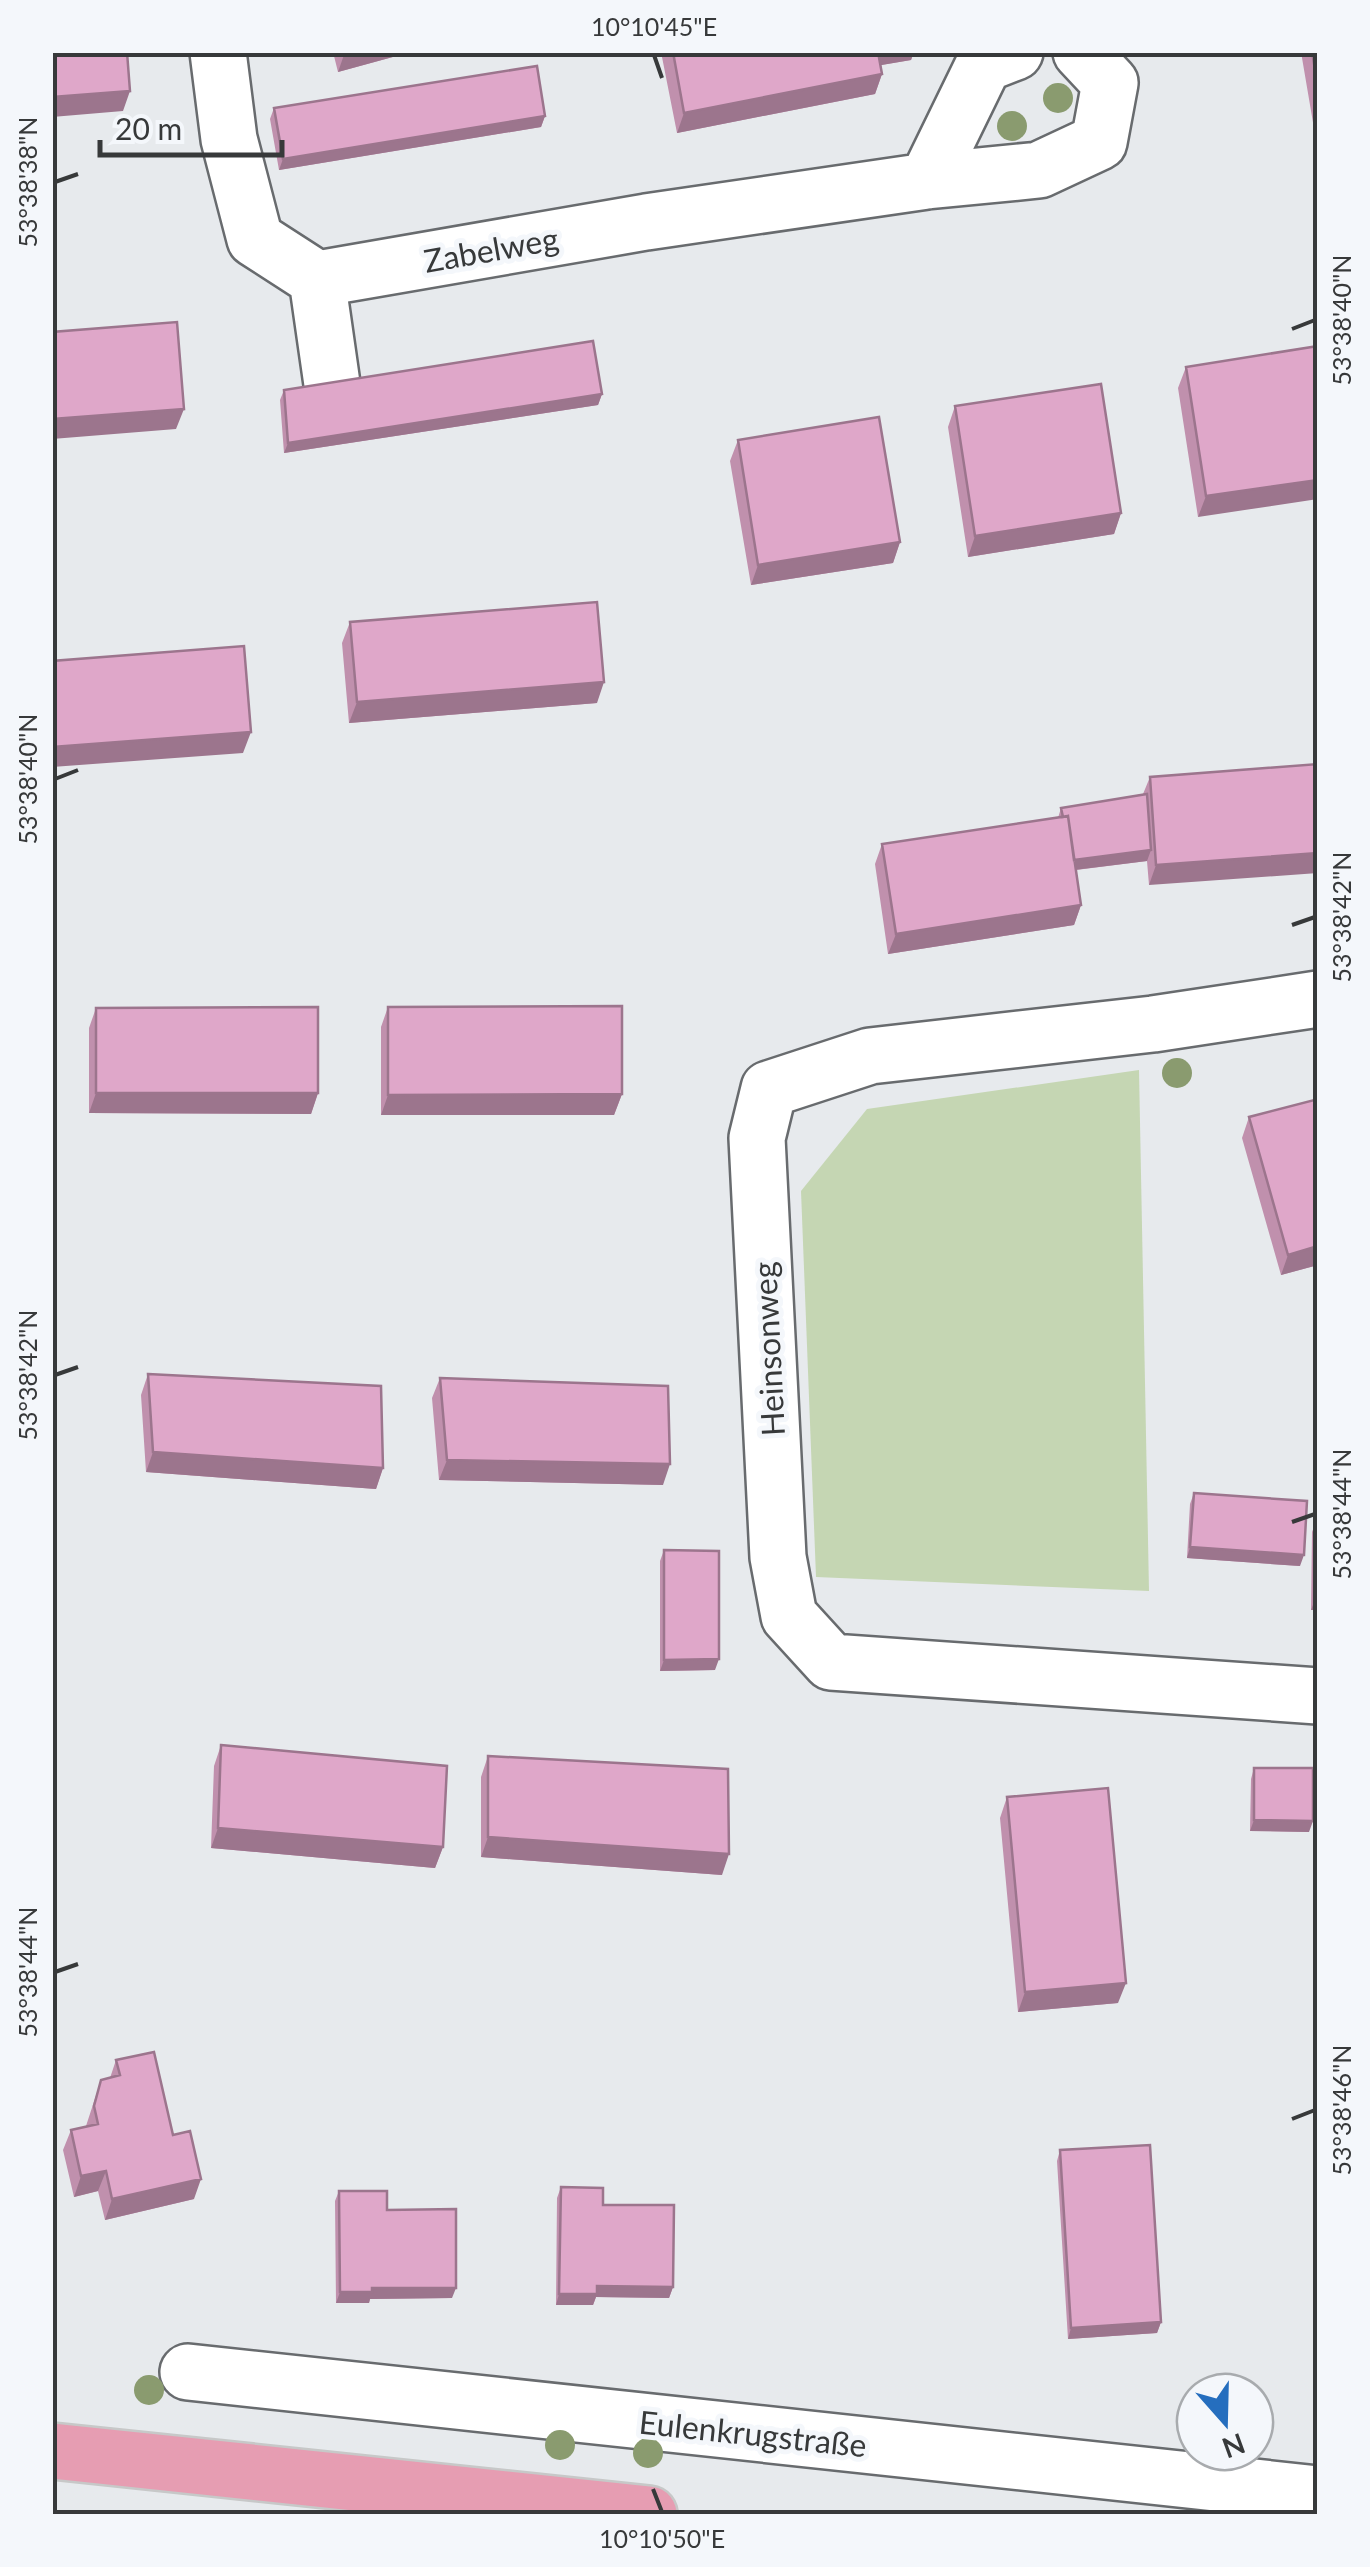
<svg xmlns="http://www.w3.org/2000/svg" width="1370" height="2567" font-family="Lato,sans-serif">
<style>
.green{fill:#c5d6b3}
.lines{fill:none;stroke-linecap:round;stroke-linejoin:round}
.minor-casing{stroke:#686b6e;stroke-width:60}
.major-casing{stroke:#c7c8c8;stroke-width:60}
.minor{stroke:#fff;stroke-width:55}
.major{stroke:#e69db2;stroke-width:55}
.tree{fill:#8a9b6f}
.wall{fill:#c090ad}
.shaded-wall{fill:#9c758d}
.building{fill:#dfa7c9;stroke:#9c758d;stroke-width:2.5}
.ticks{fill:none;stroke:#37393a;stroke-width:4}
.labels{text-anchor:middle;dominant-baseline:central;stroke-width:10;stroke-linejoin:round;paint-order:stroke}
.street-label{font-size:32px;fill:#37393a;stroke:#f4f7fb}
.neatline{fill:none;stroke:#37393a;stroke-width:4}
.ticks-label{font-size:25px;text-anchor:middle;fill:#37393a}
</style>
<rect width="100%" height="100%" fill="#e7eaed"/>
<path class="green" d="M1139,1070L1149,1591L816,1577L801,1191L867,1109Z"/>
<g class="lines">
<defs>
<path id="minor" d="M218,52L229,139L255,239L317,279L646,222L927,181L1039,170L1099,142L1110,83L1081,52
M927,181L984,64L1015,52
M317,279L333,391
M1318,999L1153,1024L870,1056L769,1089L757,1138L778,1557L789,1616L831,1662L1318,1696
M188,2372L1318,2494"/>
<path id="major" d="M52,2451L649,2514"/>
</defs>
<use href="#minor" class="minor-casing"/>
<use href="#major" class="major-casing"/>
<use href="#minor" class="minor"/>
<use href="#major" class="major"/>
</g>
<g class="tree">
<circle cx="1058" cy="98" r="15"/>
<circle cx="1012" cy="126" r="15"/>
<circle cx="1177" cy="1073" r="15"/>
<circle cx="149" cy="2390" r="15"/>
<circle cx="560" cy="2445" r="15"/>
<circle cx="648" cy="2453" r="15"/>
</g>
<path class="wall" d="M333,52H411L338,72Z
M661,52H914L911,60L881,65L882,74L875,94L677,133Z
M1301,52H1318V152Z
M274,108L545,116L541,127L279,170L270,119Z
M1318,346L1198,517L1178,388L1186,367Z
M284,390L602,394L598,405L284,453L280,400Z
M955,406L1121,513L1114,534L968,557L948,427Z
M738,440L900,542L893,563L751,585L730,461Z
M350,622L597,703L349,723L342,643Z
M1318,764L1149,885L1147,861L1076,870L1081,905L1074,925L888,954L875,864L882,844L1058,818L1061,808L1143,794L1150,777Z
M388,1007L622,1094L614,1115H381V1027Z
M96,1008L318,1093L311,1114L89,1113V1028Z
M1318,1099V1265L1281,1275L1242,1138L1249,1117Z
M148,1374L383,1468L376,1489L146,1472L141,1395Z
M440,1378L663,1485L439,1480L432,1398Z
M1194,1493L1300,1566L1187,1558L1190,1504Z
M1318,1517V1610H1311L1312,1532Z
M664,1550L715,1670L660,1671V1561Z
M221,1745L443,1847L435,1868L211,1848L214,1766Z
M488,1756L722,1875L481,1857V1777Z
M1254,1768L1309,1832L1250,1831L1251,1779Z
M1007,1797L1118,2003L1018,2012L1000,1818Z
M116,2060L173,2135L194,2199L105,2220L98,2191L74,2197L63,2150L71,2130L86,2126L101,2080L110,2078Z
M1060,2150L1161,2322L1157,2333L1068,2339L1057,2161Z
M561,2187L603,2205L673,2287L669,2298L596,2297L593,2305H556L557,2198Z
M339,2191L387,2210L452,2298L370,2299L369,2303H336L335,2201Z"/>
<path class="shaded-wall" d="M345,52H411L338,72Z
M896,52H914L911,60L870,67L874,56Z
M882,74L875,94L677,133L684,113Z
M130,91L123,111L52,117V97Z
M545,116L541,127L279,170L283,159Z
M602,394L598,405L284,453L288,443Z
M184,409L176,429L52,439V419Z
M1318,480V499L1198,517L1206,496Z
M1121,513L1114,534L968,557L975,536Z
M900,542L893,563L751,585L758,565Z
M604,682L597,703L349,723L357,702Z
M251,732L243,753L52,767V747Z
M1151,850L1147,861L1066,871L1070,861Z
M1318,853V873L1149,885L1156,865Z
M1081,905L1074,925L888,954L896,934Z
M96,1093H318L311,1114L89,1113Z
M622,1094L614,1115H381L388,1095Z
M1318,1246V1265L1281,1275L1288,1255Z
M153,1452L383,1468L376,1489L146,1472Z
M447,1460L670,1464L663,1485L439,1480Z
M1190,1547L1304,1555L1300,1566L1187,1558Z
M1318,1592V1610H1311Z
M719,1659L715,1670L660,1671L664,1660Z
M1254,1820L1313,1821L1309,1832L1250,1831Z
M218,1828L443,1847L435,1868L211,1848Z
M488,1837L729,1854L722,1875L481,1857Z
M1126,1983L1118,2003L1018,2012L1025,1992Z
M106,2171L98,2191L74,2197L81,2176Z
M201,2179L194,2199L105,2220L112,2199Z
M597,2286L673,2287L669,2298L596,2297L593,2305H556L559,2294Z
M372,2288H456L452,2298L370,2299L369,2303H336L340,2292Z
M1161,2322L1157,2333L1068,2339L1071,2328Z"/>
<path class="building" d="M52,52H127L130,91L52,97Z
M673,52H878L882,74L684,113Z
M1312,52H1318V87Z
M537,66L545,116L283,159L274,108Z
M177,322L184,409L52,419V332Z
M593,341L602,394L288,443L284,390Z
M1318,346V480L1206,496L1186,367Z
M1101,384L1121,513L975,536L955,406Z
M879,417L900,542L758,565L738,440Z
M597,602L604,682L357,702L350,622Z
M244,646L251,732L52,747V661Z
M1318,764V853L1156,865L1150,777Z
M1147,794L1151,850L1074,860L1068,816L1063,817L1061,808Z
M1068,816L1081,905L896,934L882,844Z
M622,1006V1094L388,1095V1007Z
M318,1007V1093H96V1008Z
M1318,1099V1246L1288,1255L1249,1117Z
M148,1374L381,1386L383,1468L153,1452Z
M440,1378L668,1386L670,1464L447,1460Z
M1194,1493L1307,1501L1304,1555L1190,1547Z
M664,1550L719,1551V1659L664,1660Z
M221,1745L447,1766L443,1847L218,1828Z
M488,1756L728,1769L729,1854L488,1837Z
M1254,1768H1313V1821L1254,1820Z
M1108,1788L1126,1983L1025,1992L1007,1797Z
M154,2052L173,2135L190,2131L201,2179L112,2199L106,2171L81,2176L71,2130L98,2124L94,2106L101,2080L120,2075L116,2060Z
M1150,2145L1161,2322L1071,2328L1060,2150Z
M561,2187L603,2188V2205H674L673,2287L597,2286V2294H559Z
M339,2191H387V2210L456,2209V2288H372V2292H340Z"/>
<path class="ticks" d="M654,55L662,78M55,182L78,174M1292,329L1315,320M55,779L78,770M1292,925L1315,917M55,1375L78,1367M1292,1522L1315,1514M55,1972L78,1964M1292,2119L1315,2110M653,2489L662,2512"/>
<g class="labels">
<g class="street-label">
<text transform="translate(491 249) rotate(-10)">Zabelweg</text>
<text transform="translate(768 1349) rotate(-93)">Heinsonweg</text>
<text transform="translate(753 2433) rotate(6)">Eulenkrugstraße</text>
</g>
</g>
<rect width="1370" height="2567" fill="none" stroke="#f4f7fb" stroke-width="110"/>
<g transform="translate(1225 2422) rotate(160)"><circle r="48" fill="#f4f7fb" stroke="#a8abae" stroke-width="2.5"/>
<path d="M0-8L18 38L0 25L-18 38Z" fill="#256ebe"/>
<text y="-15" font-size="28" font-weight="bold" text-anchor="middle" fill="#37393a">N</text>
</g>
<path d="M100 140v15h182v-15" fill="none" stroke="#37393a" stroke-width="5"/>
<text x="115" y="140" font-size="30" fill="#37393a" stroke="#f4f7fb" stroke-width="8" paint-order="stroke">20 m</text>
<rect x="55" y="55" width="1260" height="2457" class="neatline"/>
<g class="ticks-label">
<text x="654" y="36">10°10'45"E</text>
<text transform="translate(28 182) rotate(-90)" y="9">53°38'38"N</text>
<text transform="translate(1342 320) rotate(-90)" y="9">53°38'40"N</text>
<text transform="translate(28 779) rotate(-90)" y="9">53°38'40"N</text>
<text transform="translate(1342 917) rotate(-90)" y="9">53°38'42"N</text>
<text transform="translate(28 1375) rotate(-90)" y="9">53°38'42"N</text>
<text transform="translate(1342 1514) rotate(-90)" y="9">53°38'44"N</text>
<text transform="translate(28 1972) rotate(-90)" y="9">53°38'44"N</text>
<text transform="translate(1342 2110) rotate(-90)" y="9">53°38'46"N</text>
<text x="662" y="2548">10°10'50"E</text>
</g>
</svg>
